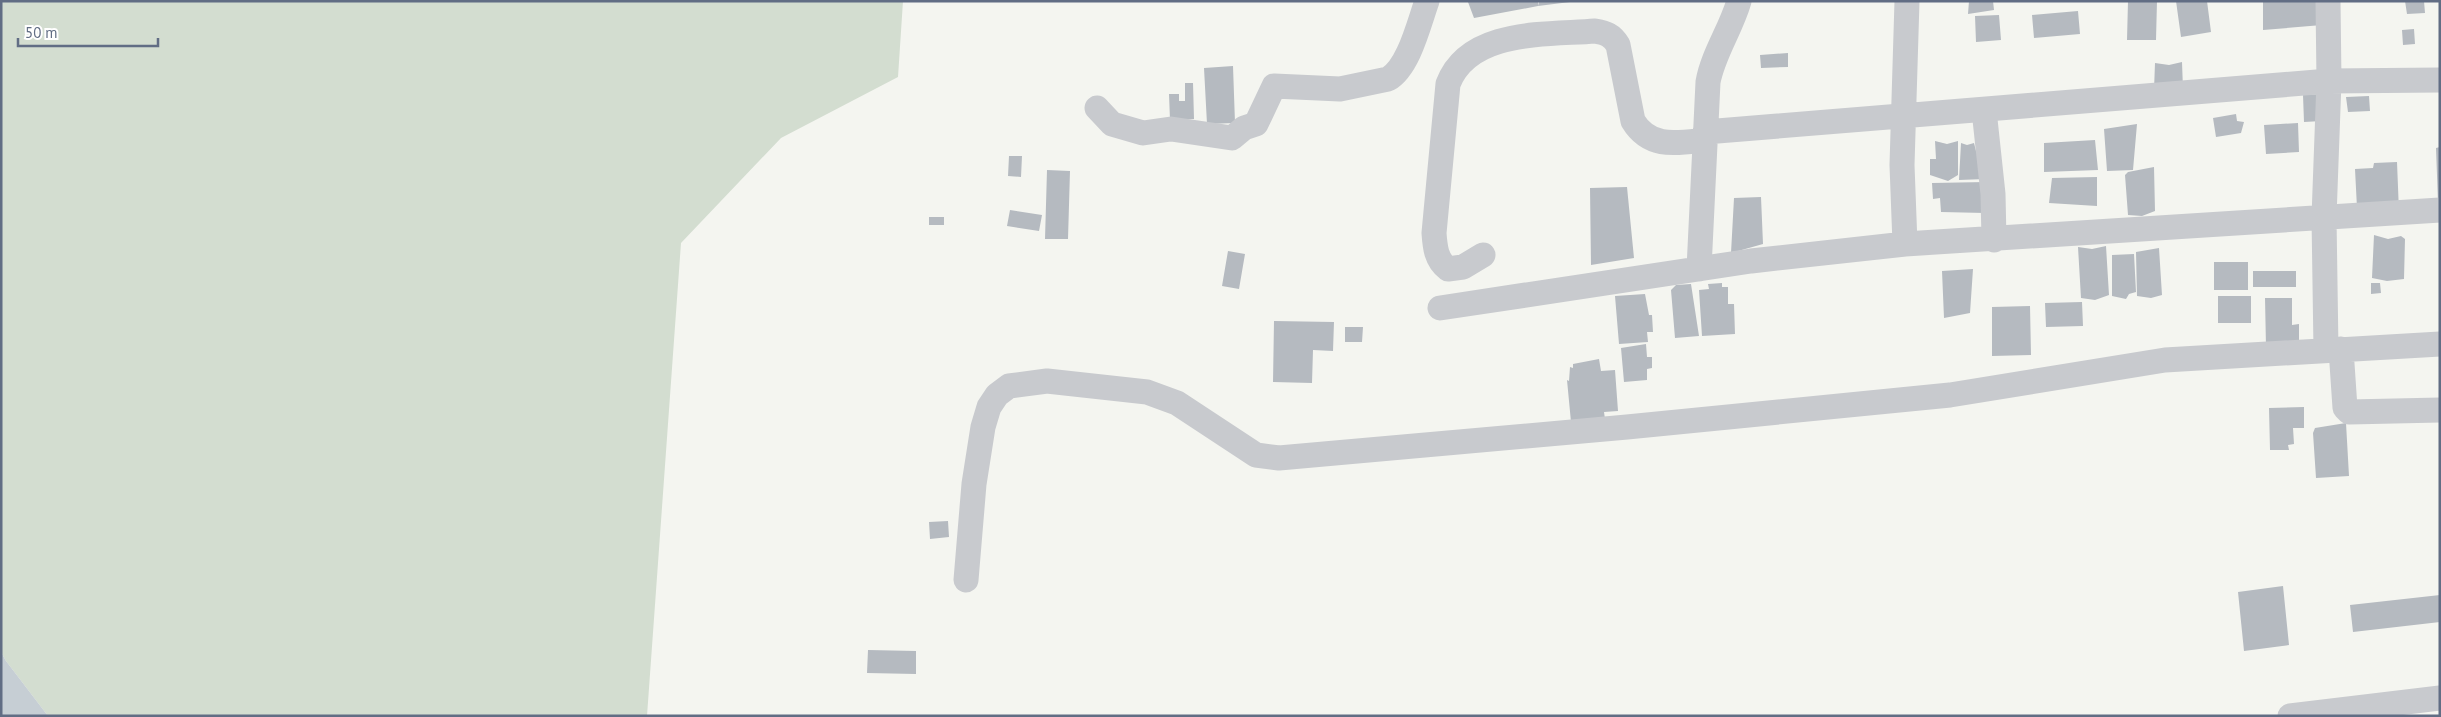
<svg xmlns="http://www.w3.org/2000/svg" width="2441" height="717" font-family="'PT Sans',sans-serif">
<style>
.green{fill:#d3ddd0}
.water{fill:#c6ced4}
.building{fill:#b5bac0}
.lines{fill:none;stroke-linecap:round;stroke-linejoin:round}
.minor{stroke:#c8cace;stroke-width:25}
</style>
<rect width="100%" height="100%" fill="#f4f5f0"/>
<path class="green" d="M1,1H903L898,77L781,138L681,243L647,716H48L6,661L1,652Z"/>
<path class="water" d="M1,652L6,661L48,716H1Z"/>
<path class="building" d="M1538,1V6L1474,18L1468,2Z
M1539,1H1570V2L1538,6Z
M1969,1H1993L1994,10L1968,14Z
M2128,1H2157L2156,40H2127Z
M2176,1H2207L2211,32L2181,37Z
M2263,1H2322V25L2263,30Z
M2405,1H2424L2425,13L2407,14Z
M2078,11L2080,34L2034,38L2032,15Z
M1999,15L2001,40L1976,42L1975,16Z
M2414,29L2415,44L2403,45L2402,30Z
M1788,53V67L1761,68L1760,55Z
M2182,62L2183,89L2154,90L2155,63L2169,65Z
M1233,66L1235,123L1207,124L1204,68Z
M1185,83H1193L1194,119L1170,120L1169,94H1179V101H1185Z
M2321,94L2322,121L2304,122L2303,95Z
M2369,96L2370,111L2348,112L2346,97Z
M2236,114L2237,121L2244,122L2241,133L2216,137L2213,118Z
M2298,123L2299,152L2266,154L2264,125Z
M2137,124L2133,170L2107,171L2104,129Z
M2095,140L2098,170L2044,172V143Z
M1935,141L1947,144L1958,141V175L1948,181L1930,175V159H1936Z
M1961,143L1967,145L1974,143L1976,151L1986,150L1985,179L1959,180Z
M2440,147V203H2438L2436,148Z
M1009,156H1022L1021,177L1008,176Z
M2397,162L2399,212L2357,208L2355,169L2373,168L2374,163Z
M2154,167L2155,211L2142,216L2128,215L2125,175L2128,172Z
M1047,170L1070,171L1068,239H1045Z
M2097,177V206L2049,203L2052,178Z
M1986,182L1985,213L1941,212L1940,198L1933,199L1932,183Z
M1627,187L1634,258L1591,265L1590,188Z
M1761,197L1763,244L1731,253L1734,198Z
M1010,210L1042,215L1039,231L1007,226Z
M929,217H944V225H929Z
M2374,235L2388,239L2401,236L2405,239L2404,279L2387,281L2372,278Z
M2106,246L2109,295L2095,300L2081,298L2078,247L2092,249Z
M2159,248L2162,295L2151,298L2137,296L2136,252Z
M1228,251L1245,254L1239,289L1222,286Z
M2134,254L2136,292L2129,294L2126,299L2112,296V255Z
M2214,262H2248V290H2214Z
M1973,269L1970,313L1944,318L1942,271Z
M2253,271H2296V287H2253Z
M1722,283V287H1728V304H1734L1735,334L1702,336L1699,290L1709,289L1708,284Z
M2371,283H2380L2381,293L2371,294Z
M1691,284L1699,336L1675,338L1671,290L1676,285Z
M1645,294L1649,315H1652L1653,332H1647L1648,342L1619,344L1615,296Z
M2218,296H2251V323H2218Z
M2265,298H2292V325L2299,324V343L2266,347Z
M2082,302L2083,326L2046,327L2045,303Z
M2030,306L2031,355L1992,356V307Z
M1274,321L1334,322L1333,351L1313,350L1312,383L1273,382Z
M1345,327H1363L1362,342H1345Z
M1646,344L1647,357H1652V368L1647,369V380L1624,382L1621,348Z
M1599,359L1601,371L1615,370L1618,411L1604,412L1605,419L1571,422L1567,380L1569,381L1570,367L1573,368V364Z
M2304,407V428H2293L2294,444L2288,445L2289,450H2270L2269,408Z
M2346,423L2349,476L2316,478L2313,433L2315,428Z
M948,521L949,537L930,539L929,522Z
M2283,586L2289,645L2244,651L2238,592Z
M2440,595V622L2353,632L2350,605Z
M868,650L916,651V674L867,673Z"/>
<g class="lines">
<path class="minor" d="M1097,108L1112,124L1143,133L1171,129L1232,138L1244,128L1256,124L1274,86L1340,89L1388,79C1409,67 1419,23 1427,1
M1984,110L1993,194L1994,240
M1705,132L2329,81L2440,80
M1905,244L1902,165L1907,1
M1483,255L1463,267L1448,269C1436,260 1435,247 1434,233L1448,84C1469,29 1546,35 1595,31C1606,33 1612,35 1618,45L1633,121C1650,149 1677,143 1705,140
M1699,269L1708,82C1713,54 1731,29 1739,1
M1440,308L1751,261L1905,244L2440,210
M2341,349L2345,408L2349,412L2440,410
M2326,350L2324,217L2329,81L2328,1
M966,580L974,484L983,427L989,407L997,395L1009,386L1047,381L1147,392L1177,403L1256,455L1279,458L1627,427L1950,395L2165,360L2440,344
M2290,716L2440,698"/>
</g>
<rect width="2441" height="717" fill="none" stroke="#616d84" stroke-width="5"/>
<path d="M18 38v8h140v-8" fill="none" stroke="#616d84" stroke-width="2.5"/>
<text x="25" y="38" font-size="15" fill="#616d84" stroke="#ffffff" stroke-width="4" paint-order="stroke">50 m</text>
</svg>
